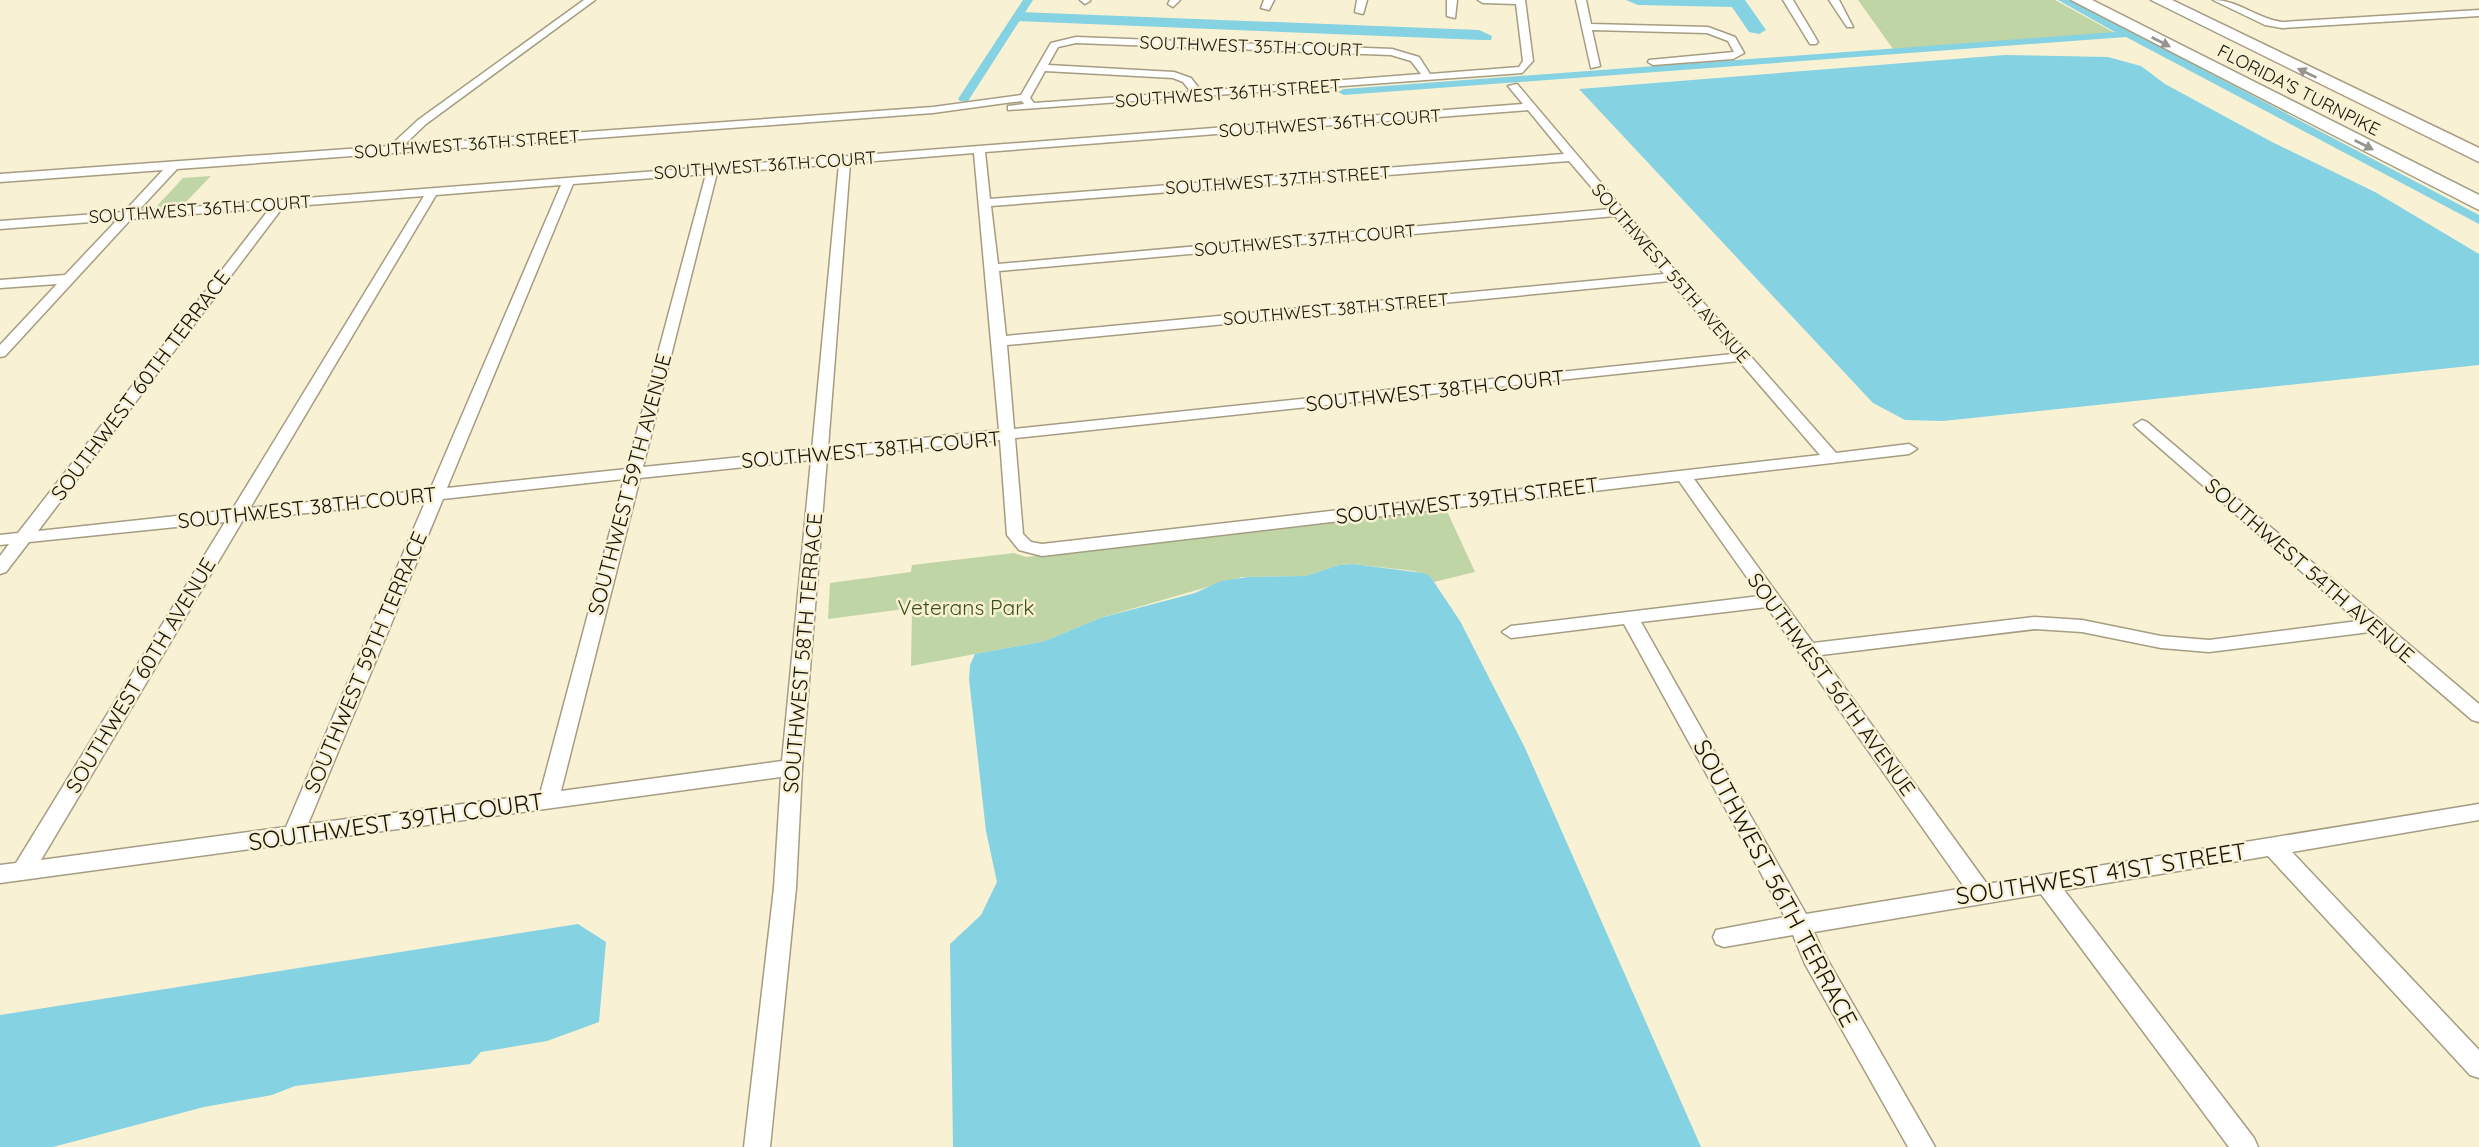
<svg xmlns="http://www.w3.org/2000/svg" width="2479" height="1147" font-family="Quicksand,sans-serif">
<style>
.green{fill:#bfd5a5}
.water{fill:#85d2e3}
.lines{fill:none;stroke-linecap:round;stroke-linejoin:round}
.canal{fill:#85d2e3;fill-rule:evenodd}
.street-casing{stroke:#a59d82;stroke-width:3}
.highway-casing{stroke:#a59d82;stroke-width:3}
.street{fill:#fff;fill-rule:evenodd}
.highway{fill:#fff;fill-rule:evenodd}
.oneway{fill:#969590}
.labels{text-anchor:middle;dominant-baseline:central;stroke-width:5;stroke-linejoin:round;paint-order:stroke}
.far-street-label{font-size:18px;fill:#161309;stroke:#f9f1d4}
.street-label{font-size:21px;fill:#161309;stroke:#f9f1d4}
.park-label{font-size:21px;fill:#3c5117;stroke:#f9f1d4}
.near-street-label{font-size:24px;fill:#161309;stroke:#f9f1d4}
</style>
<rect width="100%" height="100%" fill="#f9f1d4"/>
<path class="green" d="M1858,0H2055L2115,33L1893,49Z
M211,176L183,205L156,207L183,178Z
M1446,509L1475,572L1434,582L1430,576L1414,571L1353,564L1339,565L1306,576L1242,577L1100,618L1045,641L911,666L912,608L828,619L830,583L911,572L912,565L1014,553L1026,557Z"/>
<path class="water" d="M1626,0H1745L1766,30L1759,34L1749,32L1732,7L1638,5Z
M1020,12L1479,30L1492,36L1491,40H1482L1014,21Z
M2005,55L2108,57L2141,66L2165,84L2272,142L2375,192L2479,254V365L1943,421L1905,420L1873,403L1579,89Z
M1353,564L1423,573L1430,576L1460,621L1525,748L1701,1147H953L950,944L981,915L997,882L986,831L969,679L970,665L975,654L1045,641L1100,618L1195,593L1221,581L1248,577L1306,576L1339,565Z
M578,924L606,942L599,1022L547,1041L481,1052L470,1064L295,1086L272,1095L204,1107L53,1147H0V1015Z"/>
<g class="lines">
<path class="canal" d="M1023,0H1033L968,101H960L958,99Z
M2058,0H2071L2479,215V224L2126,37L1344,95L1338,92L1344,89L2115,32Z"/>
<defs>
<path id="street" d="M584,0H595L426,124L404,145L933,107L1021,95L1051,43L1076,37L1392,49L1419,57L1430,74L1519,67L1523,61L1516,4L1483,3L1478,0H1525L1533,61L1522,73L1008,110V106L1024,104L1022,101L1013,102L933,113L177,169L138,211L1523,104L1508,86L1517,84L1678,274L1836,453L1909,444L1917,449L1909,454L1694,479L1813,643L2035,617L2082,620L2161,636L2209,640L2358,621L2137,428L2134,425L2142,420L2147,422L2479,704V722L2472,720L2370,632L2209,652L2161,648L2082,632L2035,629L1821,655L1987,884L2479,804V820L2292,852L2479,1050V1078L2470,1075L2268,856L2064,890L2254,1138L2258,1147H2229L2041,894L1814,932L1823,952L1935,1147H1908L1805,964L1793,935L1724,947L1716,944L1713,937L1716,930L1785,917L1624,624L1511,638L1502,632L1511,626L1760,596L1679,481L1042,556L1019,550L1007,535L1000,440L827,458L802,768L796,888L770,1147H744L774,888L781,777L0,883V865L16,863L225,522L29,542L6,572L0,574V556L9,544L0,545V535L18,533L270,208L131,219L5,356L0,357V345L57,284L0,288V280L65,275L117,220L0,229V221L124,212L163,170L0,182V174L390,146L418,120ZM1076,43L1391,55L1411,61L1421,74L1201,91L1191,78L1174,72L1048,65L1058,47ZM1045,71L1173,78L1183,82L1191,92L1034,103L1030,98ZM1528,110L1564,154L990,199L985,152ZM974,153L999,430L828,448L850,163ZM1569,161L1610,209L998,264L991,206ZM839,164L812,450L643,467L717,173ZM706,174L627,469L447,488L573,184ZM561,185L430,490L250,508L436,195ZM424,196L232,510L38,531L283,207ZM1615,216L1664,274L1006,336L999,271ZM1670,281L1733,354L1014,429L1007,345ZM1739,361L1820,455L1042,544L1031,542L1023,534L1015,438ZM811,460L782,761L561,791L640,478ZM624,479L540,794L308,824L443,499ZM426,500L286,827L41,860L243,520ZM1767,607L1965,888L1806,914L1641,622Z
M1080,0H1090V1L1085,4Z
M1170,0H1180L1173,7L1168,4Z
M1264,0H1274L1269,10L1261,8Z
M1357,0H1367L1363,14L1355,12Z
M1447,0H1457L1455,18L1447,16Z
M1576,0H1586L1591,24L1708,27L1735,37L1744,53L1733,59L1653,65L1648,62L1649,60L1734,52L1728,41L1707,33L1592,30L1600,66L1591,68Z
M1783,0H1793L1818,42L1816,44H1810Z
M1829,0H1839L1853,27H1847Z
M2213,0C2238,0 2258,19 2282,22L2479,10V16L2282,28L2265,25Z"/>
<path id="highway" d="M2071,0H2092L2479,195V210Z
M2151,0H2172L2479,148V162Z"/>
</defs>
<use href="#street" class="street-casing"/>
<use href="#highway" class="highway-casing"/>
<use href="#street" class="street"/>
<use href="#highway" class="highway"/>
</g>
<defs><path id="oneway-solid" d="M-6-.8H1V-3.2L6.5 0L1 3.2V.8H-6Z" transform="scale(1.75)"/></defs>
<g class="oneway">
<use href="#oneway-solid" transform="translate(2161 42) rotate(27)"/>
<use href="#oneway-solid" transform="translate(2307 73) rotate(-154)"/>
<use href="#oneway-solid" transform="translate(2364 145) rotate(27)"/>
</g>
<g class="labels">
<g class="far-street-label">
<text transform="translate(1251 46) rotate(2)">SOUTHWEST 35TH COURT</text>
<text transform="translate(2299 90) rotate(27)">FLORIDA'S TURNPIKE</text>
<text transform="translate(1228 93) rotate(-4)">SOUTHWEST 36TH STREET</text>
<text transform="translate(1330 123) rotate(-4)">SOUTHWEST 36TH COURT</text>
<text transform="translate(467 144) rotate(-4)">SOUTHWEST 36TH STREET</text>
<text transform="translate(765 165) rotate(-4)">SOUTHWEST 36TH COURT</text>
<text transform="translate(1278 180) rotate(-4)">SOUTHWEST 37TH STREET</text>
<text transform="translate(200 209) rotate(-4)">SOUTHWEST 36TH COURT</text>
<text transform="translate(1305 240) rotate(-5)">SOUTHWEST 37TH COURT</text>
<text transform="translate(1671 273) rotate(49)">SOUTHWEST 55TH AVENUE</text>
<text transform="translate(1336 309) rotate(-5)">SOUTHWEST 38TH STREET</text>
</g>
<g class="street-label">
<text transform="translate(140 385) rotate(-53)">SOUTHWEST 60TH TERRACE</text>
<text transform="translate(1435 390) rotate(-6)">SOUTHWEST 38TH COURT</text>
<text transform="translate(871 449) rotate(-5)">SOUTHWEST 38TH COURT</text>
<text transform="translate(629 484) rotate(-75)">SOUTHWEST 59TH AVENUE</text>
<text transform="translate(1467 500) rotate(-7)">SOUTHWEST 39TH STREET</text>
<text transform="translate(307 507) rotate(-6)">SOUTHWEST 38TH COURT</text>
<text transform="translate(2310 570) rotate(41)">SOUTHWEST 54TH AVENUE</text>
<text transform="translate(802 653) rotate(-85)">SOUTHWEST 58TH TERRACE</text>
<text transform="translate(365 662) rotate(-67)">SOUTHWEST 59TH TERRACE</text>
<text transform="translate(140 675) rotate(-59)">SOUTHWEST 60TH AVENUE</text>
<text transform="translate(1832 684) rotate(54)">SOUTHWEST 56TH AVENUE</text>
</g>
<g class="park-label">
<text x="966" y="607">Veterans Park</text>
</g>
<g class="near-street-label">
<text transform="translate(396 821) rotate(-8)">SOUTHWEST 39TH COURT</text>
<text transform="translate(2101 873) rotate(-9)">SOUTHWEST 41ST STREET</text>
<text transform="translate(1776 883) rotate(62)">SOUTHWEST 56TH TERRACE</text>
</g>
</g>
</svg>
